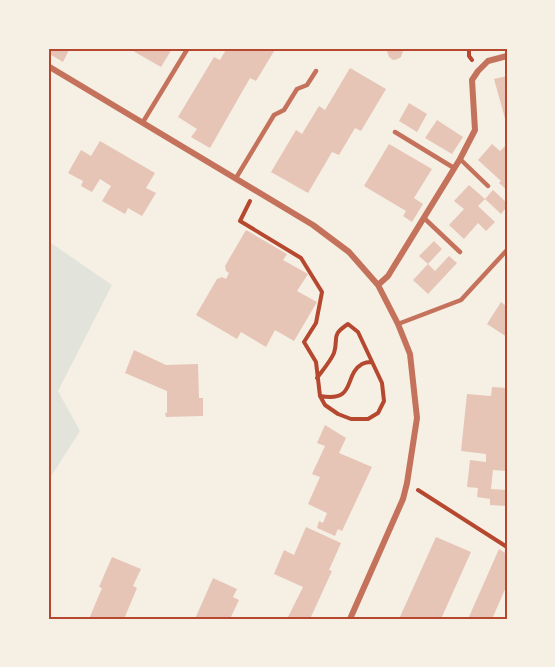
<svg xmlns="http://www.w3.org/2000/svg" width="555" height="667" font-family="Raleway,sans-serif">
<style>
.green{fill:#e2e4dc}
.building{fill:#e6c5b7}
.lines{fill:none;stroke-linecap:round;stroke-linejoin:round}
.path{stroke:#b5482f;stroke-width:4}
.service{stroke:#c5725c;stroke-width:4.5}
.minor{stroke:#c5725c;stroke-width:6}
.neatline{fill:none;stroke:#b5482f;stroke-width:2}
</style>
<rect width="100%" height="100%" fill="#f6efe4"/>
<path class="green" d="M48,241L112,285L58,391L80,431L48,481Z"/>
<path class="building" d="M48,48H70L63,62L48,53Z
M128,48H176L174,51L172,49L161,67Z
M227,48H276L256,81L250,78L210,148L191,137L197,129L178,117L214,57L220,60Z
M378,48H404L401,57L398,59L393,60L389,57L387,51Z
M350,68L386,89L361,131L355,128L339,155L332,152L308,193L271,172L296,130L302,134L319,106L325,110Z
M507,76V122H506L494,79Z
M409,103L427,114L417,132L399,121Z
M437,120L463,137L452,154L425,138Z
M100,141L155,173L146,188L156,193L142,216L128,208L125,214L102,201L111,186L100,179L92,192L81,186L83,181L68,173L81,150L91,156Z
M389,144L432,169L414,198L423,204L412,222L403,216L406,211L364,186Z
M492,144L500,151L507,144V190L499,183L501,181L478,160Z
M469,185L485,199L478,206L495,222L486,231L478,223L464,239L449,225L464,209L454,201Z
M493,190L507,203V207L501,214L485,199Z
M246,230L287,254L283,260L308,274L297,291L317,302L294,341L275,330L266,347L241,332L237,339L196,315L217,279L222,277L226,279L229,273L226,271L225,266Z
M434,241L442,249L428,264L419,256Z
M449,256L457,263L428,294L413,280L428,264L435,271Z
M507,301V337L487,324L501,302L505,305Z
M134,350L166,365L198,364L199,398H203V416L166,417L165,413H167V391L125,373Z
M492,387L507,388V471L493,470L491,489L507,490V506L490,505V499L477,497L478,488L467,487L470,460L486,462V454L461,451L467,394L491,396Z
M325,425L346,438L339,453L372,467L342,531L338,529L335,536L317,528L319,521L323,523L327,513L308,504L320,477L312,474L325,446L317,443Z
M306,527L341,543L329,570L332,571L310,619H287L303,587L274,574L284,550L294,555Z
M436,537L471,552L441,619H399Z
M499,549L507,554V585L492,619H468Z
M112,557L141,569L133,586L137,588L124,619H89L102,588L99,587Z
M213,578L237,589L233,597L239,600L230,619H195Z"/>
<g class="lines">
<path class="path" d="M469,48V56L472,60
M250,201L240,221L301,258L322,292L316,323L304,342L316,362L320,396L325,405L338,414L351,419H368L378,413L384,401L382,383L358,332L348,324C330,336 339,337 334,353C330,362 322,371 317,378
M320,396C357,403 343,375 362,364C364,363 369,362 371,362
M418,490L507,547"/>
<path class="service" d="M143,122L188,48
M395,132L454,168
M460,159L488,186
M236,178L274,115L284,110L297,89L307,85L316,71
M424,218L460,252
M398,324L461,300L507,250"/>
<path class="minor" d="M48,66L313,225L349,252L378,285L398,324L410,354L417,418L407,483L403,499L350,619
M378,285L388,276L460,159L475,130L472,80L478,71L488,61L507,56"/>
</g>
<rect width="555" height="667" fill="none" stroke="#f6efe4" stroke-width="99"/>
<rect x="50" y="50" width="456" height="568" class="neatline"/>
</svg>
